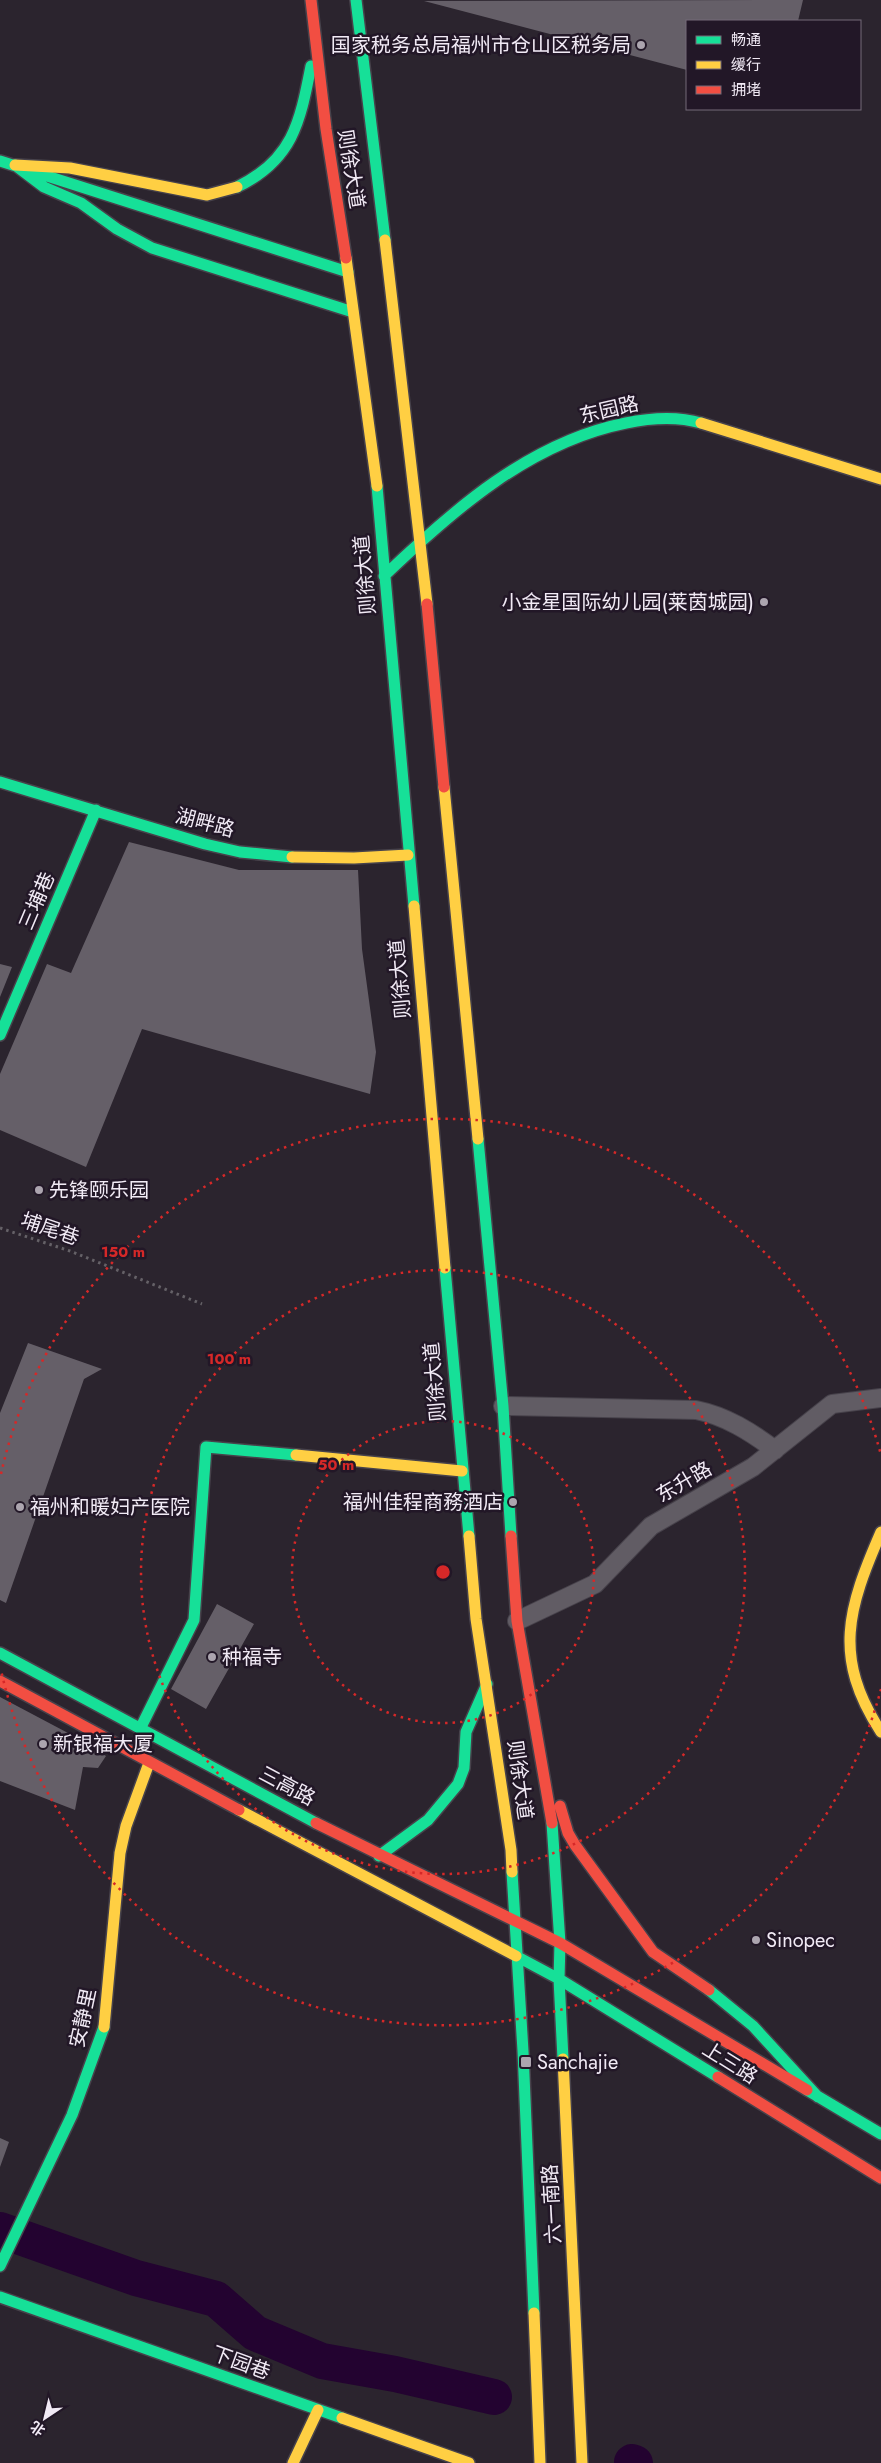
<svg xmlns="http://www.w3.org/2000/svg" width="881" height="2463" font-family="Jost,'Noto Sans SC',sans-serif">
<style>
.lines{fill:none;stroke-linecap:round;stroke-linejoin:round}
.river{stroke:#230330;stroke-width:36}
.building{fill:#655f68}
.street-casing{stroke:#47424b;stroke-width:20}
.fast-casing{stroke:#47424b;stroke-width:14}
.slow-casing{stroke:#47424b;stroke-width:14}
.jam-casing{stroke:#47424b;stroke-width:14}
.path{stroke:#656167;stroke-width:3;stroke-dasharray:2.5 4;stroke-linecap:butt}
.street{stroke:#615c64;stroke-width:18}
.fast{stroke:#16e098;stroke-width:11}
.slow{stroke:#ffcf43;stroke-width:11}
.jam{stroke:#f24e42;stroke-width:11}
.ring{fill:none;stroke:#d62828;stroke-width:2.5;stroke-dasharray:2.5 5}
.poi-dot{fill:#aca5af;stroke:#221727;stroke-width:2}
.labels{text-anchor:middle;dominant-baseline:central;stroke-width:5;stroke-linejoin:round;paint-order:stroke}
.poi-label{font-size:20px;fill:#f1eaf5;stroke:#221727;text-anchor:start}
.street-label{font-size:20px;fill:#f1eaf5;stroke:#221727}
.centre{fill:#d62828;stroke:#221727;stroke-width:2.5}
.ring-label{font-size:15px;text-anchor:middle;font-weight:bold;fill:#d62828;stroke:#221727;stroke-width:5;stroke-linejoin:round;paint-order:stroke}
</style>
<rect width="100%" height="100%" fill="#2b242e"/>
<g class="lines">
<path class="river" d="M0,2230L136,2278L216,2299L255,2333L322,2361L395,2374L494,2397
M632,2462L635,2463"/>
</g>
<path class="building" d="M803,0L798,21H687V70L424,1Z
M129,842L239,870H358L362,949L376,1052L370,1094L142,1029L86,1167L0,1130V1074L47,964L71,973Z
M0,964L12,967L0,997Z
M28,1343L102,1369L84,1379L6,1603L0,1600V1413Z
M217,1604L254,1624L206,1709L171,1689Z
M0,1697L68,1733L106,1756L98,1768L83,1767L75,1810L0,1781Z
M0,2138L9,2142L0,2167Z"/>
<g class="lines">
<defs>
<path id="street" d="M503,1406L696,1410C726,1416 751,1432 775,1450
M517,1621L595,1584L651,1526L753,1467L832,1404L881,1398"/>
<path id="fast" d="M356,0L385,240
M0,161L348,272
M15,165L44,187L81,203L117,229L152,248L353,312
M237,187C293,160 300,122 311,66
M377,486L414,906
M384,576C453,510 530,442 626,423C650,418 677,416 701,423
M0,782L205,844L240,852L292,857
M0,1035L96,810
M478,1139L503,1406L511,1536
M445,1268L469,1536
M0,1653L316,1823
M140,1729L194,1620L206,1447L296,1455
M552,1823L560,1943L559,1979L563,2059
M379,1856L428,1820L458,1784L464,1768L466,1732L487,1684
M512,1872L523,2051L534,2313
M516,1956L559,1979L718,2077
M709,1990L753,2026L818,2097
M807,2090L881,2134
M0,2266L72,2115L104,2027
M0,2297L342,2418"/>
<path id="slow" d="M15,165L70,168L207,195L237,187
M385,240L427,604
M346,258L377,486
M701,423L881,479
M444,787L478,1139
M292,857L354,858L408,855
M414,906L445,1268
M296,1455L462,1471
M881,1532C848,1608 832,1657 881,1732
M469,1536L476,1619L511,1850L512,1872
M239,1810L516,1956
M104,2027L120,1853L126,1826L149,1763
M563,2059L582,2463
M534,2313L540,2463
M342,2418L469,2463
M293,2463L318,2410"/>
<path id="jam" d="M311,0L326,129L346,258
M427,604L444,787
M511,1536L517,1621L552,1823
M0,1681L239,1810
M560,1806L568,1833L575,1845L653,1952L709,1990
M316,1823L560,1943
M560,1943L807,2090
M718,2077L881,2178"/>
</defs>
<use href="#street" class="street-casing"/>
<use href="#fast" class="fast-casing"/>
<use href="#slow" class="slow-casing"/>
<use href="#jam" class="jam-casing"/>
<path class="path" d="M0,1228L70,1251L202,1304"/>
<use href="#street" class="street"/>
<use href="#fast" class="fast"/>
<use href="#slow" class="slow"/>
<use href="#jam" class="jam"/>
</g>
<g class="ring">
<circle cx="443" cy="1572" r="151"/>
<circle cx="443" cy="1572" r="302"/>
<path d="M881 1689A453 453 0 0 1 1 1670M1 1474A453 453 0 0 1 881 1455"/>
</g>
<g class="poi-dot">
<circle cx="641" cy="45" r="5"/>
<circle cx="764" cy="602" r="5"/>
<circle cx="39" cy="1190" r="5"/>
<circle cx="513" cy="1502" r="5"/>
<circle cx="20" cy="1507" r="5"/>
<circle cx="212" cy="1657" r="5"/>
<circle cx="43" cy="1744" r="5"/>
<circle cx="756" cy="1940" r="5"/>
<rect x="520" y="2056" width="12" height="12" rx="2.5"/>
</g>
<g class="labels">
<g class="poi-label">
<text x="631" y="45" text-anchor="end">国家税务总局福州市仓山区税务局</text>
<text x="754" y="602" text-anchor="end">小金星国际幼儿园(莱茵城园)</text>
<text x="49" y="1190">先锋颐乐园</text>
<text x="503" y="1502" text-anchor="end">福州佳程商務酒店</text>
<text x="30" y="1507">福州和暖妇产医院</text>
<text x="222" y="1657">种福寺</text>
<text x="53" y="1744">新银福大厦</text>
<text x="766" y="1940">Sinopec</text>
<text x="537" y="2062">Sanchajie</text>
</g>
<g class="street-label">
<text transform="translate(351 169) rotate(81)">则徐大道</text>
<text transform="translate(609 410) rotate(-13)">东园路</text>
<text transform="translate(365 575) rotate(-95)">则徐大道</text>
<text transform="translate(205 823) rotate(15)">湖畔路</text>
<text transform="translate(37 901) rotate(-67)">三埔巷</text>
<text transform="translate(400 979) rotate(-95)">则徐大道</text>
<text transform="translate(50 1229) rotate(19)">埔尾巷</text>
<text transform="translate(435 1382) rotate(-95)">则徐大道</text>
<text transform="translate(684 1482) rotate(-30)">东升路</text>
<text transform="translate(520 1780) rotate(82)">则徐大道</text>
<text transform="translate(287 1786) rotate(28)">三高路</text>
<text transform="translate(83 2018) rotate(-78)">安静里</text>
<text transform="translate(730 2063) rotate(32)">上三路</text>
<text transform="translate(552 2204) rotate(-93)">六一南路</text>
<text transform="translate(241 2363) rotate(20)">下园巷</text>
</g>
</g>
<circle cx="443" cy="1572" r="8" class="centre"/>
<g class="ring-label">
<text x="123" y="1257">150 m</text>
<text x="229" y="1364">100 m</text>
<text x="336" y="1470">50 m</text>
</g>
<rect x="686" y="20" width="175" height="90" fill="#221727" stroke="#756b79"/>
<rect x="696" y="36" width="25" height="8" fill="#16e098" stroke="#756b79"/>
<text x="731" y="45" font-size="15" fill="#f1eaf5">畅通</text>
<rect x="696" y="61" width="25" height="8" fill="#ffcf43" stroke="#756b79"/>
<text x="731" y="70" font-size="15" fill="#f1eaf5">缓行</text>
<rect x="696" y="86" width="25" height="8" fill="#f24e42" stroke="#756b79"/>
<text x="731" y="95" font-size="15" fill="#f1eaf5">拥堵</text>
<g transform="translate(45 2418) rotate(215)" stroke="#221727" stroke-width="4" paint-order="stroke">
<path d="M0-4L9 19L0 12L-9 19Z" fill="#f1eaf5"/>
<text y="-8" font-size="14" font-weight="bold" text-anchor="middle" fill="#f1eaf5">北</text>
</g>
</svg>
